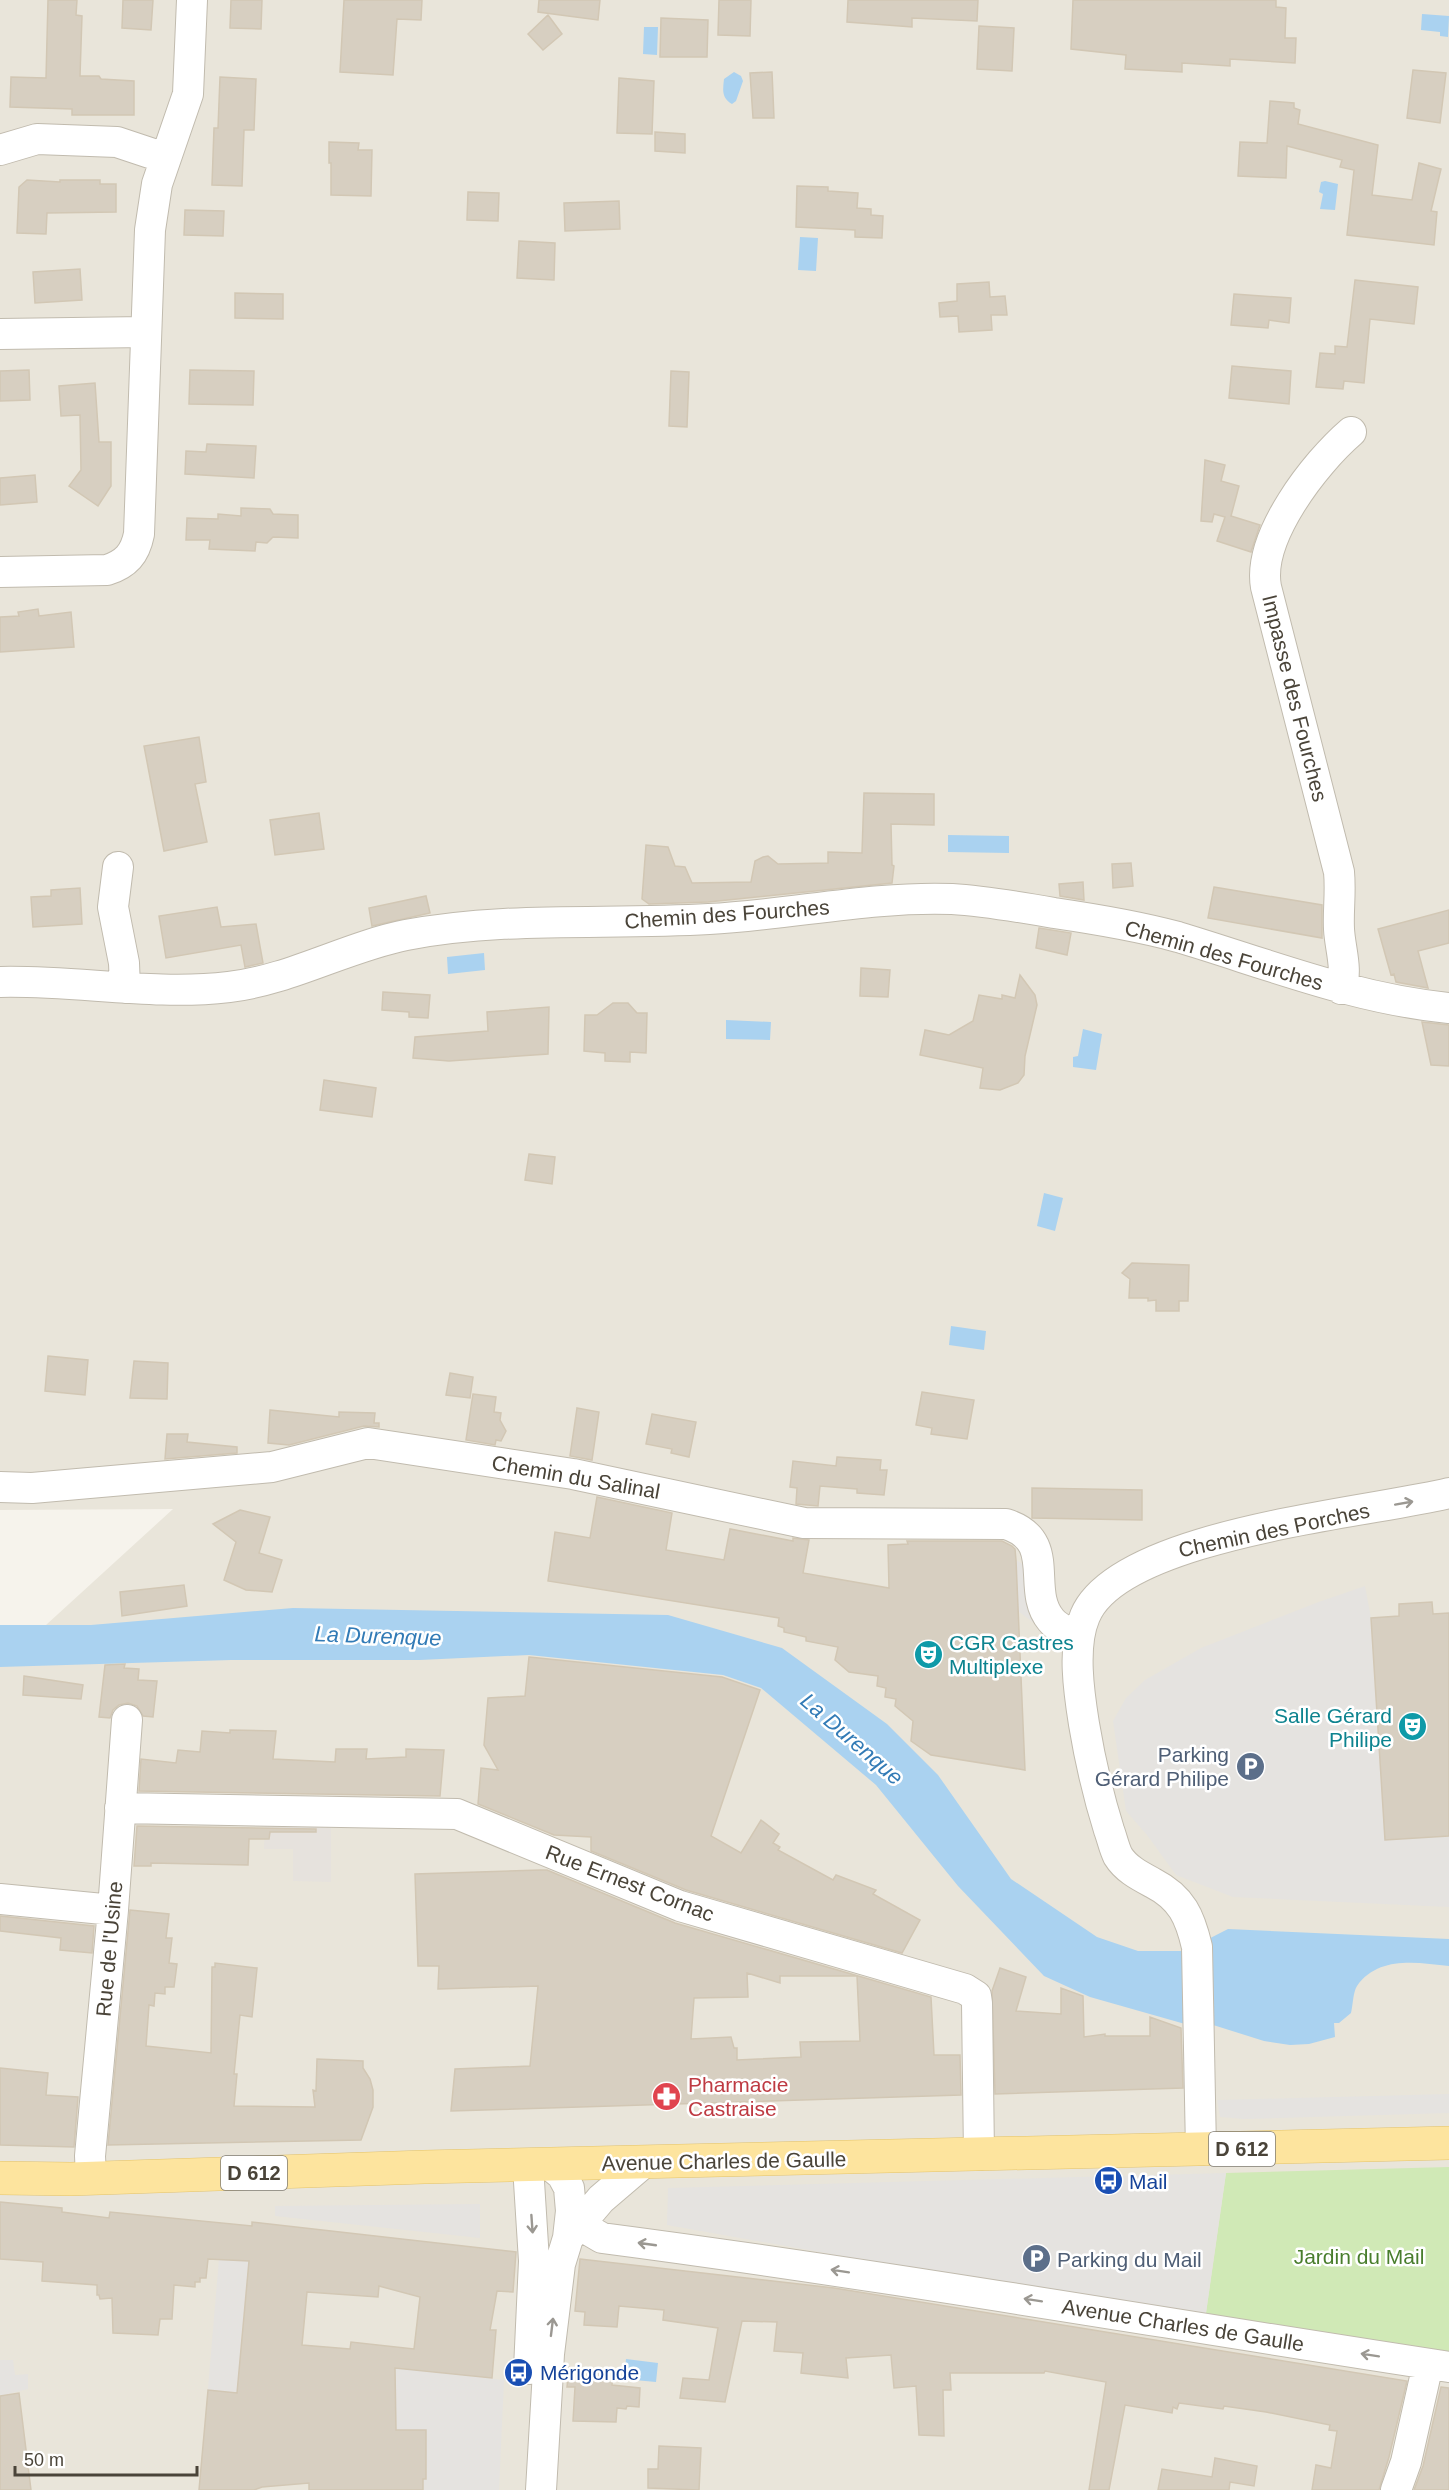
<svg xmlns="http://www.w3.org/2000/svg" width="1449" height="2490" font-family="Helvetica,sans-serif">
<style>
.residential{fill:#e9e5da}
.industrial{fill:#e6e2dd}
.green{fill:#d0e9b6}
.parking{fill:#e5e3e0}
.water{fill:#aad2f0}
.building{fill:#d7cfc1;stroke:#d2c7b4;stroke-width:1.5;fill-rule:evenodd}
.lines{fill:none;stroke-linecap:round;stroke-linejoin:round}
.minor-casing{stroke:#c1bbae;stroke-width:32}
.major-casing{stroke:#e3c36c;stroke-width:34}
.minor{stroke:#fff;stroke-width:30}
.major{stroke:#fde49e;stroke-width:33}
.oneway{stroke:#9b9892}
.labels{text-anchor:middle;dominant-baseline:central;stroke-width:5;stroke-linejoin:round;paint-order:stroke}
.shield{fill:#fff;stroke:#807c74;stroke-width:1.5}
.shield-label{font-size:20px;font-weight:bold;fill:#4a4439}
.street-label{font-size:21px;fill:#4a4439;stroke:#fff}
.culture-label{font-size:21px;fill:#0d838f;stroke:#fff;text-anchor:start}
.service-label{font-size:21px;fill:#4e5e75;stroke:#fff;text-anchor:end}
.health-label{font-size:21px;fill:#be3a42;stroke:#fff;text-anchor:start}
.transit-label{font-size:21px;fill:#164399;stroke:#fff;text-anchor:start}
.park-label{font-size:21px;fill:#487d2c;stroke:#fff}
.water-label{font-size:22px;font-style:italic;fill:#327bb6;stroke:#fff}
</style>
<rect width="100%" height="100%" fill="#f6f3ec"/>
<path class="residential" d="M0,0H1449V2490H0V1667L173,1509L0,1510Z"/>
<path class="industrial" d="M265,1825L331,1826V1882L293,1881V1849H264Z"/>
<path class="green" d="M1449,2167V2356L1205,2320L1226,2173Z"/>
<path class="parking" d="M1016,1560L1031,1569L1039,1627L1018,1611Z
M1365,1586L1371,1618L1385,1840L1449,1836V1907L1233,1897L1176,1875L1147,1835L1126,1811L1113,1721L1126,1698L1145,1680L1201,1648L1316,1603Z
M1449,2094V2113L1244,2119L1220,2117L1217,2100Z
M1226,2173L1205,2320L667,2225L668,2188Z
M480,2204V2238L275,2216V2206Z
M222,2224L252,2227L233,2438L204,2435Z
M0,2360H13L15,2375L28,2374V2389L0,2396Z
M395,2368L504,2380L499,2490H423V2479L426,2478V2430H396Z"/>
<path class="water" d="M1422,14L1449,16L1448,37L1440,36V32L1421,30Z
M644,27H658L657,55L643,54Z
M734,72L741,76L743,81L736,101L732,104C721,98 723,89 724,79Z
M1325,181L1338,184L1335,210L1320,209L1323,194L1319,192L1321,182Z
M800,237L818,238L816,271L798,270Z
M948,835L1009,836V853L948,852Z
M484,953L485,970L448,974L447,957Z
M726,1020L771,1022L770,1040L726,1039Z
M1083,1029L1102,1034L1096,1070L1073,1067V1057L1078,1056Z
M1044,1193L1063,1198L1055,1231L1037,1226Z
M951,1326L986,1331L984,1350L949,1345Z
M293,1608L668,1615L782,1648L887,1724L938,1775L1011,1879L1097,1937L1138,1951H1185L1228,1929L1449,1939V1966C1418,1963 1379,1955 1357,1986C1353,1992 1353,2005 1351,2013L1339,2023H1334L1335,2037L1309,2044L1290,2045L1264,2041L1210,2024H1185L1090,1997L1044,1976L958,1886L876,1785L761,1688L723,1675L529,1655L420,1660H231L0,1667V1625H91Z
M626,2359L658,2363L656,2382L624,2379Z"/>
<path class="building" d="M48,0H77L76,15L82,16L80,76H99L101,79L134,81V115H72V109L10,107L11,77L46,78Z
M123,0H153L151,30L122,28Z
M231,0H262L261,29L230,28Z
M344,0H422L421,20L397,19L393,75L340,72Z
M539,0H600L598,20L538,12Z
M719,0H751L750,36L718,35Z
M848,0H978L977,21L912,18V27L847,22Z
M1073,0H1276V7L1286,8L1285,38H1296L1295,63L1230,59V66L1182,63V72L1125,69L1126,55L1071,49Z
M548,15L562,34L543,50L528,34Z
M661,18L708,20L707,57H660Z
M979,26L1014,28L1012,71L977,69Z
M1413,70L1446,73L1440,123L1407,118Z
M772,72L774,118H753L750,73Z
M220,77L256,79L254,130H244L242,186L212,185L214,128H218Z
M619,78L654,81L652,134L617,133Z
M1270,101L1294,103V108L1300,110L1298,124L1378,145L1372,195L1412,200L1419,163L1441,169L1431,211L1437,212L1434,245L1347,235L1354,170L1340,167L1342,160L1287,146L1286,178L1238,176L1240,142L1267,143Z
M655,132L685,134V153L655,151Z
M329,142L359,143L358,150H372L371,196L331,195V163H329Z
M27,180L60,182V180H100V184H116V212L47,213L46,234L17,233L19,187Z
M797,186L828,187V191L858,193L857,208L871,209V215L883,216L882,238L855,237V230L796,227Z
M468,192L499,193L498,221L467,220Z
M619,201L620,229L565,231L564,203Z
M185,210L224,211L223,236L184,235Z
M519,241L555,243L554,280L517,278Z
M80,269L82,300L35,303L33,272Z
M1355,280L1418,287L1414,324L1370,319L1364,383L1344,381L1343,389L1316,387L1320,353L1335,354V346L1347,347Z
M989,282L990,297L1005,296L1007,315H991L992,330L959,332L958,316L940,317L939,303L957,301V284Z
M235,293L283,294V319L235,318Z
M1234,294L1291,298L1289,323L1269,320L1268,328L1231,325Z
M1232,366L1291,371L1289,404L1229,398Z
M29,370L30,400L0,401V371Z
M190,370L254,371L253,405L189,404Z
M671,371L689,372L687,427L669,426Z
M95,383L99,442H111V486L98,506L69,486L81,470L80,415L61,416L59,386Z
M207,444L256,446L254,478L185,474L186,451L206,452Z
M1205,460L1225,465L1221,481L1239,486L1231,516L1260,525L1251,552L1217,541L1225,517L1214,514L1212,522L1201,521Z
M35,475L37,502L0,505V478Z
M241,508L270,509L273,514L298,515V538L273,537L267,543L256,542L255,551L209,549L210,540H186L187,518L218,519V514L241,516Z
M38,609L39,616L71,612L74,647L0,652V617L19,616L18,612Z
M199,737L206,782L195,784L207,842L164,851L144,746Z
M864,793L934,794V825L891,824L892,865L894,866L892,883L708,902L649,904L642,899L646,845L668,847L675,866L685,867L692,883L751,882L755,861L763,857L768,856L778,864L828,863V852L862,853Z
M319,813L324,849L275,855L270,820Z
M1131,863L1133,886L1113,888L1112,864Z
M1083,882L1084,900L1060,896L1059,884Z
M1214,887L1322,905V938L1208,918Z
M80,888L82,924L33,927L31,897L51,896V890Z
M426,896L430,913L372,926L369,908Z
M217,907L221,927L256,924L263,963L245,967L241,945L166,958L159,916Z
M1449,910V943L1418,951L1428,988L1396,982L1394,974L1391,975L1378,929Z
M1039,928L1071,933L1067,955L1036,948Z
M861,968L890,970L888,997L860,996Z
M1020,975L1035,995L1037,1005L1025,1056L1024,1075L1018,1083L1000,1090L980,1088L983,1068L920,1055L925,1030L949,1035L973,1021L979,995L1002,999V995L1015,998Z
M383,992L430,995L428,1018L409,1017V1012L382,1010Z
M613,1003H628L637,1013H647L646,1053L630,1052V1062L605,1061V1053L584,1051L585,1015H597Z
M549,1007L548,1054L449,1061L413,1058L415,1037L488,1031L487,1012Z
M1422,1022L1449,1025V1066L1431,1065Z
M324,1080L376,1088L372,1117L320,1110Z
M529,1154L555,1157L552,1184L525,1180Z
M1132,1263L1189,1265L1188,1301H1179V1311H1156V1300L1148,1301V1298H1129L1130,1279L1122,1273Z
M48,1356L88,1360L85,1395L45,1391Z
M134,1361L168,1363L167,1399L130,1398Z
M450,1373L473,1377L470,1398L446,1395Z
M922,1392L974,1400L967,1439L931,1434L932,1428L916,1425Z
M473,1394L496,1397L494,1412L501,1413L500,1420L506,1431L501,1441L496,1440L495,1445L466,1440Z
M577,1408L599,1412L592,1460L570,1456Z
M270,1410L339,1417V1412L375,1413L374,1423H379V1427L364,1426L289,1445L268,1443Z
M652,1414L696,1422L689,1457L671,1453L672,1449L646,1444Z
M167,1434H188L187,1442L237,1447V1453L165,1459Z
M837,1457L881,1460L880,1470H887L884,1495L857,1493V1489L820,1486L818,1506L796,1504L797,1488L790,1487L793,1461L836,1466Z
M1032,1488L1142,1490V1520L1032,1518Z
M597,1497L672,1513L666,1550L724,1560L730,1529L793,1541V1538L809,1540L803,1573L889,1588L888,1545L908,1544L907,1541H1002L1012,1546L1015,1549L1016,1560L1025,1770L931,1755L911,1741L913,1721L895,1706L896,1699L885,1697L886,1688L877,1686L878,1676L849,1672L835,1660L838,1647L806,1641V1637L784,1632V1628L778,1626L779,1618L548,1581L555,1532L590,1538Z
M240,1510L270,1517L259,1553L282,1560L272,1592L246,1590L224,1580L236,1542L213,1524Z
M184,1585L187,1606L122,1616L120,1592Z
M1432,1602L1433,1614L1449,1613V1836L1385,1840L1371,1618L1399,1616V1604Z
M529,1657L722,1677L760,1690L711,1836L741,1853L761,1820L779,1834L773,1843L780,1847L778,1850L833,1880L836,1875L876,1890L873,1894L920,1920L902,1953L686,1890L591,1851V1837L554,1835L478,1804L481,1768L498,1770L484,1745L488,1698L525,1696Z
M125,1664L124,1668L139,1669L138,1680L157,1681L153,1717L143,1716L137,1706L128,1703L119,1705L113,1710L110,1718L99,1717L105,1665Z
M24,1676L83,1685L81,1699L23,1695Z
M230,1730L276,1731L273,1759L335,1762L336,1749H367L366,1759L406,1757V1749L444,1750L440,1796L139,1791L141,1759L176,1763L178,1750L200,1752L202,1731L230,1733Z
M137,1826L316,1829V1832H270L269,1839H249L248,1865L151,1863V1866H134Z
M541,1870H547L675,1923L931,1997L934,2055H960L961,2095L451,2111L455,2069L530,2066L538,1986L438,1989L439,1966H418L415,1874ZM747,1973L780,1983V1976H857L860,2041L800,2042L801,2057L737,2060V2048H734L731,2037L691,2039L694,1998L748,1997Z
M130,1910L169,1914L166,1938H172L169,1963L177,1964L174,1987H165V1994L155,1993L154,2006L149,2005L146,2046L211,2053L212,1967H215V1963L257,1968L252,2017L240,2015L234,2074H237L234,2106L315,2107L313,2090L316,2091L317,2059L363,2061V2068L370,2079L373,2090V2107L361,2140L108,2145Z
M0,1916L94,1926L92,1953L60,1950L61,1938L0,1931Z
M1000,1968L1026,1977L1016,2011L1061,2014V1988L1083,1996L1084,2037L1105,2034V2036H1150V2017L1181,2028L1183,2088L995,2094L992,1991Z
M0,2068L48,2073L46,2095L78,2097L74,2147L0,2145Z
M0,2202L62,2208V2212L109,2218L110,2212L252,2226V2222L516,2252L513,2292L497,2291L490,2330H496L492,2378L395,2368L396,2430H426V2479H423V2490H309V2483L262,2487L254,2490H199L208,2390L237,2393L249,2261L208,2259L206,2278H200V2282H195V2287L174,2285L172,2319H160L158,2335L113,2333L112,2298L100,2299L99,2295H97V2285L42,2281L43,2262L0,2259ZM379,2286L420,2297L414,2349L351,2342L350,2349L302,2345L307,2292L378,2297Z
M580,2259L834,2288L1407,2381L1389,2457L1379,2490H1312L1316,2465L1331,2468L1337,2431L1329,2430L1330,2425L1266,2412L1224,2406L1223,2409L1179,2403L1177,2409L1173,2407L1172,2413L1125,2405L1109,2490H1089L1106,2382L1045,2371L1044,2373H950L951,2390H943L944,2436L919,2435L916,2386L894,2388L891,2355L846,2358L848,2378L801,2373L803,2353L774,2351L777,2322L742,2321L725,2402L680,2398L683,2378L709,2380L718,2328L663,2320L664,2310L619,2306L617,2327L584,2325L585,2312L575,2311Z
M569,2367L613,2371L612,2385L640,2388L639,2407L627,2406L626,2409L617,2408L616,2422L573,2421L575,2387H567Z
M1441,2387L1449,2388V2490H1414L1423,2466Z
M19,2393L31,2490H0V2396Z
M659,2446L701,2448L699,2490L648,2488V2469H658Z
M1215,2458L1257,2466L1254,2486L1230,2482L1229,2490H1158L1162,2469L1212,2477Z"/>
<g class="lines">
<defs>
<path id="minor" d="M0,150L37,139L117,142L165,158
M0,334L145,332
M0,572L107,570C126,564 135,554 139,534L150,230L157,184L188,94L192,0
M118,867L113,907L124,963L125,988
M0,982C76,980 153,996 229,987C290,980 346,947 406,935C505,916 608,925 709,919C790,915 870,896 952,899C986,901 1020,907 1054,913C1095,919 1138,926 1178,937C1268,964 1355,999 1449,1008
M1341,989C1348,969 1340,949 1339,929C1338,910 1341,892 1339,872L1266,587C1257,537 1315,463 1351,432
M0,1487L32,1488L272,1467L368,1443L573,1474L804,1523L1006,1524C1059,1541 1025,1589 1051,1620C1058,1629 1070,1632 1079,1637
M120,1808L457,1814L680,1906L965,1989L976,1996L977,2003L979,2155
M0,1899L113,1910
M1201,2150L1197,1947C1190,1917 1182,1898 1153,1883C1140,1876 1126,1869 1118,1856C1114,1848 1112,1838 1109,1830C1098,1795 1090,1760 1084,1724C1079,1693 1072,1646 1085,1616C1119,1534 1367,1513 1449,1493
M528,2166L534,2261L529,2369
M91,2177L90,2156L113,1910L127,1720
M571,2211L590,2231L602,2238C885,2275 1167,2324 1449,2367
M568,2238L601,2199L642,2164
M541,2490L549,2354L560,2264L568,2238L571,2211L569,2188L562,2175L550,2165
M1396,2490L1406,2462L1428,2364"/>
<path id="major" d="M0,2178L71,2179L424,2167L1449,2143"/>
</defs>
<use href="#minor" class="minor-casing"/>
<use href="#major" class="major-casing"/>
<use href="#minor" class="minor"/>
<use href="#major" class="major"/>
</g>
<defs><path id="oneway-shaft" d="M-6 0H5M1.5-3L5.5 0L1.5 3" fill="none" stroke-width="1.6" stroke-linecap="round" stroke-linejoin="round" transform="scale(1.5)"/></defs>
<g class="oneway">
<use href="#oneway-shaft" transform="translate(1404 1503) rotate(-10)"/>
<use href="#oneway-shaft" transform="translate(532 2224) rotate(86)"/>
<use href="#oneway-shaft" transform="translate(647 2244) rotate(-172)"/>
<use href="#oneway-shaft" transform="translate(840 2271) rotate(-171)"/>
<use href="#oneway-shaft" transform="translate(1033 2300) rotate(-171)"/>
<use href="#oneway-shaft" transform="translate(552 2327) rotate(-83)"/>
<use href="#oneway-shaft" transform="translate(1370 2355) rotate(-171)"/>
</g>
<defs>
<symbol id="theatre-disc" viewBox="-11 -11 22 22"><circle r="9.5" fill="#0f9aa8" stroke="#fff"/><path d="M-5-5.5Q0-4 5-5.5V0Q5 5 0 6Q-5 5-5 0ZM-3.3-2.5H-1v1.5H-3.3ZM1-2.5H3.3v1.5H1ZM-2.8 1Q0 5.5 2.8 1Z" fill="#fff"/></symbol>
<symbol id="parking-disc" viewBox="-11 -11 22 22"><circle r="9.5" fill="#5c6f8a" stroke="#fff"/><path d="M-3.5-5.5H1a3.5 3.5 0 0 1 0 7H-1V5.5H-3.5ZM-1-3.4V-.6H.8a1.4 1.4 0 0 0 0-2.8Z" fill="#fff"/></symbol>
<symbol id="pharmacy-disc" viewBox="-11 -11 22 22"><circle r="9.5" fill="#e0444e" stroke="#fff"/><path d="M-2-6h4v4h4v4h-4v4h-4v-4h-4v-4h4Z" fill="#fff"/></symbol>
<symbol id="bus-disc" viewBox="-11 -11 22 22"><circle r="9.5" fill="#1a4fb4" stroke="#fff"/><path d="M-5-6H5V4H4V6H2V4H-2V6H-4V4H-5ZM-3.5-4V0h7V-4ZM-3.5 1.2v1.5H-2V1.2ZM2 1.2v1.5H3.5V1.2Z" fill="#fff"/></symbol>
</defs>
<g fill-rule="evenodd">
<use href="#theatre-disc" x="912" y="1638" width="33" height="33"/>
<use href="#theatre-disc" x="1396" y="1710" width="33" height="33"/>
<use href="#parking-disc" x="1234" y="1750" width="33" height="33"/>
<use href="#pharmacy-disc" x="650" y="2080" width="33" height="33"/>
<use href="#bus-disc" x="1092" y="2164" width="33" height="33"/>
<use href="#parking-disc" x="1020" y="2242" width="33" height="33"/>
<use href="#bus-disc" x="502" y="2356" width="33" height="33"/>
</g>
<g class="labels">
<g class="shield">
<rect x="1209" y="2132" width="66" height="34" rx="4.5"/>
<rect x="221" y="2156" width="66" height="34" rx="4.5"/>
</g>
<g class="shield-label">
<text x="1242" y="2149">D 612</text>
<text x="254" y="2173">D 612</text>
</g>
<g class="street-label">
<text transform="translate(1295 698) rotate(76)">Impasse des Fourches</text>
<text transform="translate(727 914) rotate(-4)">Chemin des Fourches</text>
<text transform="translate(1224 955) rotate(16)">Chemin des Fourches</text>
<text transform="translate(576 1477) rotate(10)">Chemin du Salinal</text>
<text transform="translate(1274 1530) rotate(-12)">Chemin des Porches</text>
<text transform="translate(630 1883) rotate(21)">Rue Ernest Cornac</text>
<text transform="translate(109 1949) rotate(-85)">Rue de l'Usine</text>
<text transform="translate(724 2161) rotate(-1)">Avenue Charles de Gaulle</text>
<text transform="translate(1183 2325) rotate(9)">Avenue Charles de Gaulle</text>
</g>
<g class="culture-label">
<text x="949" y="1642">CGR Castres<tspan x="949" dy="24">Multiplexe</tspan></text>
<text x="1392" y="1715" text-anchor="end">Salle Gérard<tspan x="1392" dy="24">Philipe</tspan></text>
</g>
<g class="service-label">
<text x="1229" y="1754">Parking<tspan x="1229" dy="24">Gérard Philipe</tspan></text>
<text x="1057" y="2259" text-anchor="start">Parking du Mail</text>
</g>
<g class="health-label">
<text x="688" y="2084">Pharmacie<tspan x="688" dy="24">Castraise</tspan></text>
</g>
<g class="transit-label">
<text x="1129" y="2181">Mail</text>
<text x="540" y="2372">Mérigonde</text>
</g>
<g class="park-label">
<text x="1359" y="2256">Jardin du Mail</text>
</g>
<g class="water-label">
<text transform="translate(378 1636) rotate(2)">La Durenque</text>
<text transform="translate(852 1739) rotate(41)">La Durenque</text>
</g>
</g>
<path d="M15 2466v9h182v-9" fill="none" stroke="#4a4439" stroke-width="3"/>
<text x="24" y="2466" font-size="18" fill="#4a4439" stroke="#ffffff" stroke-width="4.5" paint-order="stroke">50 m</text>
</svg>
